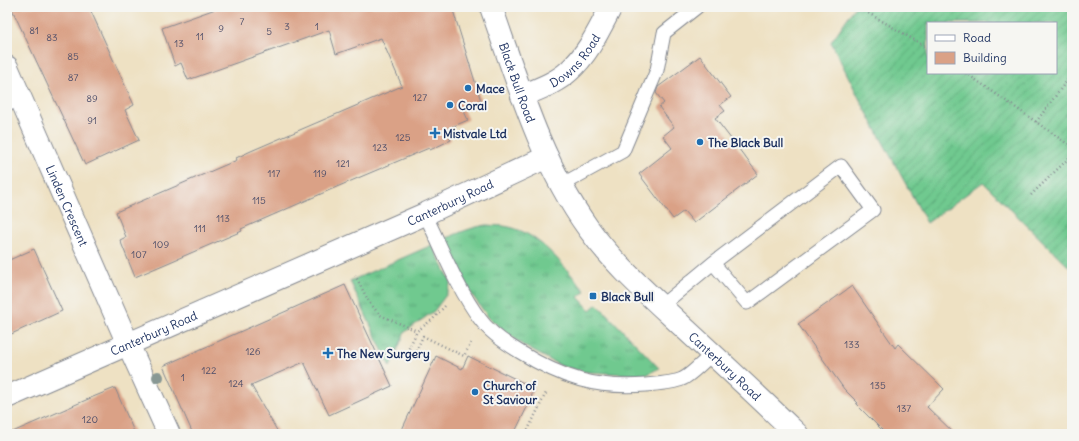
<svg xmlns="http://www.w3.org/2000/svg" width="1079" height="441" font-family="Delius,sans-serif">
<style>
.grass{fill:url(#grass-tufts);stroke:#457c76}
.garden{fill:url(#garden-furrows);stroke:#457c76;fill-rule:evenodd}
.building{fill:#daa186}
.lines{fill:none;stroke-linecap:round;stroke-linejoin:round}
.lane-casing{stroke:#848890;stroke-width:15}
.street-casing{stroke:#848890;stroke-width:24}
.secondary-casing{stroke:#848890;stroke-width:24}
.highway-casing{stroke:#848890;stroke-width:24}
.path{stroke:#848890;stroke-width:2.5;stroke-dasharray:1 3;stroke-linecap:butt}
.lane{stroke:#fff;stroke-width:13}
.street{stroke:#fff;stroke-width:22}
.secondary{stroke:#fff;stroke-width:22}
.highway{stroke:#fff;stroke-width:22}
.tree{fill:#889894}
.poi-dot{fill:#1f6fb2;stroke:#f6f6f2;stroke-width:1.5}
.labels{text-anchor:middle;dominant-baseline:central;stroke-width:4;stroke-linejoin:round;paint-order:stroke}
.number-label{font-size:10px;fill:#4b4c68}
.street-label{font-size:12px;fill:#1b2f5e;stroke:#f6f6f2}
.poi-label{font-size:12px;font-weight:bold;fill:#1b2f5e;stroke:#f6f6f2;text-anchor:start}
</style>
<defs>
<pattern id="grass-tufts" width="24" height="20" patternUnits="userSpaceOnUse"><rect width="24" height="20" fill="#6fc98f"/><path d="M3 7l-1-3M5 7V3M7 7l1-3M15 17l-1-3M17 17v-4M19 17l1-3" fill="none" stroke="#5aa478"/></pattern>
<pattern id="garden-furrows" width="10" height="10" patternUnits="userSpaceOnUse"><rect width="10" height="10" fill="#6fc98f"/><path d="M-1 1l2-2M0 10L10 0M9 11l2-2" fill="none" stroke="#5aa478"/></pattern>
</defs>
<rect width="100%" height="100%" fill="#f6f6f2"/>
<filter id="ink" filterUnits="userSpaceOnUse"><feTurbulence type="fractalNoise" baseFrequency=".025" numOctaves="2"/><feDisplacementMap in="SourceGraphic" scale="8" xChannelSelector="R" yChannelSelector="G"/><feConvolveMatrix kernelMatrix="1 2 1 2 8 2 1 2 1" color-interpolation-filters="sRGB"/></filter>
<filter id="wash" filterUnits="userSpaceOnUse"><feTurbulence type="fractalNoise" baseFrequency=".012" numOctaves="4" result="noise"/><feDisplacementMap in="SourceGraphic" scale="16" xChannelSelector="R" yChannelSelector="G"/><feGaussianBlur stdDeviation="0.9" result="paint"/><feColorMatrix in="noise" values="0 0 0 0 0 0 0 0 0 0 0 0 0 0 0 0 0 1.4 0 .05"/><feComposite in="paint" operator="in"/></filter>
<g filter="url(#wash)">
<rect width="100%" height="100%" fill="#eee1c3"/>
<path class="grass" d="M487,225C494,226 502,225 509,227C541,234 564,267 585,291L578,297L590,310L597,304L659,368L646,375L586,372L561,366L524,346L489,318L472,295L445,239C458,233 472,227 487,225Z
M432,245L451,282L446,295L434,311L405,332L390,367L350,281Z"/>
<path class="garden" d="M855,7H1072V270L983,182L927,223L860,100L831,42ZM928,23H1056V73H928Z"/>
<g id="blocks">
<path class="building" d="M11,7H89L134,105L125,110L139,140L85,165Z
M221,7H452L481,101L463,109L468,120L447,129L451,140L430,150L429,148L339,186L241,229L242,231L135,277L120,240L126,237L116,212L237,160L236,158L251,151L402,86L381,38L336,54L329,30L188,80L181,63L175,66L162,28Z
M700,56L731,97L720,105L725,111L715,118L758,174L694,223L684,211L673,219L639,174L672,148L663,136L674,127L659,107L664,103L656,93L658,87Z
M34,249L62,311L7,336V261Z
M345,285L392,386L329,415L304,362L251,385L279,434H193L163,366Z
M852,286L895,348L898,344L944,389L927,407L955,434H886L856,404L858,403L844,389L798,324Z
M436,356L462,369L468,356L534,388L530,401L514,434H400Z
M115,388L135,434H8L93,397Z"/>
</g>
</g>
<g filter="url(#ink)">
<use href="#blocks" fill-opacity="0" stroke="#848890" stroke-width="1"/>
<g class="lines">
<defs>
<path id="lane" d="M7,105L21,98
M561,185L623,151L657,70L664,33L697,7
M425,214C441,247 458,290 480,319C490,333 505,343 520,352C562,378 596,389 646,385C656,384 673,383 682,379C690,376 705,360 712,354
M661,306L713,263L841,166L873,210L747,303L713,263"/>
<g id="street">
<path id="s1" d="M7,67L128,344L169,434"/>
<path id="s2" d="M522,96C538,89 556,83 569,71C588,54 599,30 611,7"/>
</g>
<g id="secondary">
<path id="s3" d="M7,397L425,214L547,157"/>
</g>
<g id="highway">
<path id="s4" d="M491,7C518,83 541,163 588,228C614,264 648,294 680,324C719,360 759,397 797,434"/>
</g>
</defs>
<use href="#lane" class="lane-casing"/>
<use href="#street" class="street-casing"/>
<use href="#secondary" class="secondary-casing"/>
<use href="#highway" class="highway-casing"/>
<path class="path" d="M858,7L928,48
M966,73L1072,147
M1036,122L1072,74
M1031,195L1072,155
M355,275L369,302L380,315L417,331
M445,306L433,319L417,331L405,357L412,360L423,336L464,356L471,343
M526,434L546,393"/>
<use href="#lane" class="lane"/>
<use href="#street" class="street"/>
<use href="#secondary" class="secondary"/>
<use href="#highway" class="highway"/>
</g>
<circle class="tree" cx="158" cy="377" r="6"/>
</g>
<g class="poi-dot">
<circle cx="468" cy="88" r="4"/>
<circle cx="450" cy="105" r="4"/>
<path d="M433 127h4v4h4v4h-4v4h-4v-4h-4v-4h4z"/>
<circle cx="700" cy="142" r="4"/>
<rect x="589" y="292" width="8" height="8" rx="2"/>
<path d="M326 347h4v4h4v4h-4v4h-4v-4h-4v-4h4z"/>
<circle cx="475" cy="392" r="4"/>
</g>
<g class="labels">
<g class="number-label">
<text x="242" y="21">7</text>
<text x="287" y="26">3</text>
<text x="317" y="26">1</text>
<text x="221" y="28">9</text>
<text x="34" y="30">81</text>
<text x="269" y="31">5</text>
<text x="200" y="36">11</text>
<text x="52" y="37">83</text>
<text x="179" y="43">13</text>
<text x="73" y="56">85</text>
<text x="73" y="77">87</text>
<text x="420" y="97">127</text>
<text x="92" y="98">89</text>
<text x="92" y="120">91</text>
<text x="403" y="137">125</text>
<text x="380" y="147">123</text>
<text x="343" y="163">121</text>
<text x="274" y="173">117</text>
<text x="320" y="173">119</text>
<text x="259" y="200">115</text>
<text x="223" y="218">113</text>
<text x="200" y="228">111</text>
<text x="161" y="244">109</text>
<text x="139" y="254">107</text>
<text x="852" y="344">133</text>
<text x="253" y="351">126</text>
<text x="209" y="370">122</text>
<text x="183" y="377">1</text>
<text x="236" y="383">124</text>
<text x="878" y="385">135</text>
<text x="904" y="408">137</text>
<text x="90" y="419">120</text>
</g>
<g class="street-label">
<text stroke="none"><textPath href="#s2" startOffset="65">Downs Road</textPath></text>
<text stroke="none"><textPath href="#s4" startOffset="80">Black Bull Road</textPath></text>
<text stroke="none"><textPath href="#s3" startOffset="484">Canterbury Road</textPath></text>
<text stroke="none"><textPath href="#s1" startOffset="151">Linden Crescent</textPath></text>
<text stroke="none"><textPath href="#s3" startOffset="160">Canterbury Road</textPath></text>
<text stroke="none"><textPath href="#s4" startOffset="437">Canterbury Road</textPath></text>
</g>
<g class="poi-label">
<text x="476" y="88">Mace</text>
<text x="458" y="105">Coral</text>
<text x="443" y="133">Mistvale Ltd</text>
<text x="708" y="142">The Black Bull</text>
<text x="601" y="296">Black Bull</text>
<text x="337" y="353">The New Surgery</text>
<text x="483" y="385">Church of<tspan x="483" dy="14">St Saviour</tspan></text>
</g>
</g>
<rect width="1079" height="441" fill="none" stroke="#f6f6f2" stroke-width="24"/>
<rect x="927" y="22" width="130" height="52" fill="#f6f6f2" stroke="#9ea6b7"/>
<rect x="935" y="35" width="20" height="6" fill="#ffffff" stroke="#9ea6b7"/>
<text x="963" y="42" font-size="12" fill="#1b2f5e">Road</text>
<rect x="935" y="52" width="20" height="12" fill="#daa186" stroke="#9ea6b7"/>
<text x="963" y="62" font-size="12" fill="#1b2f5e">Building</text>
</svg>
